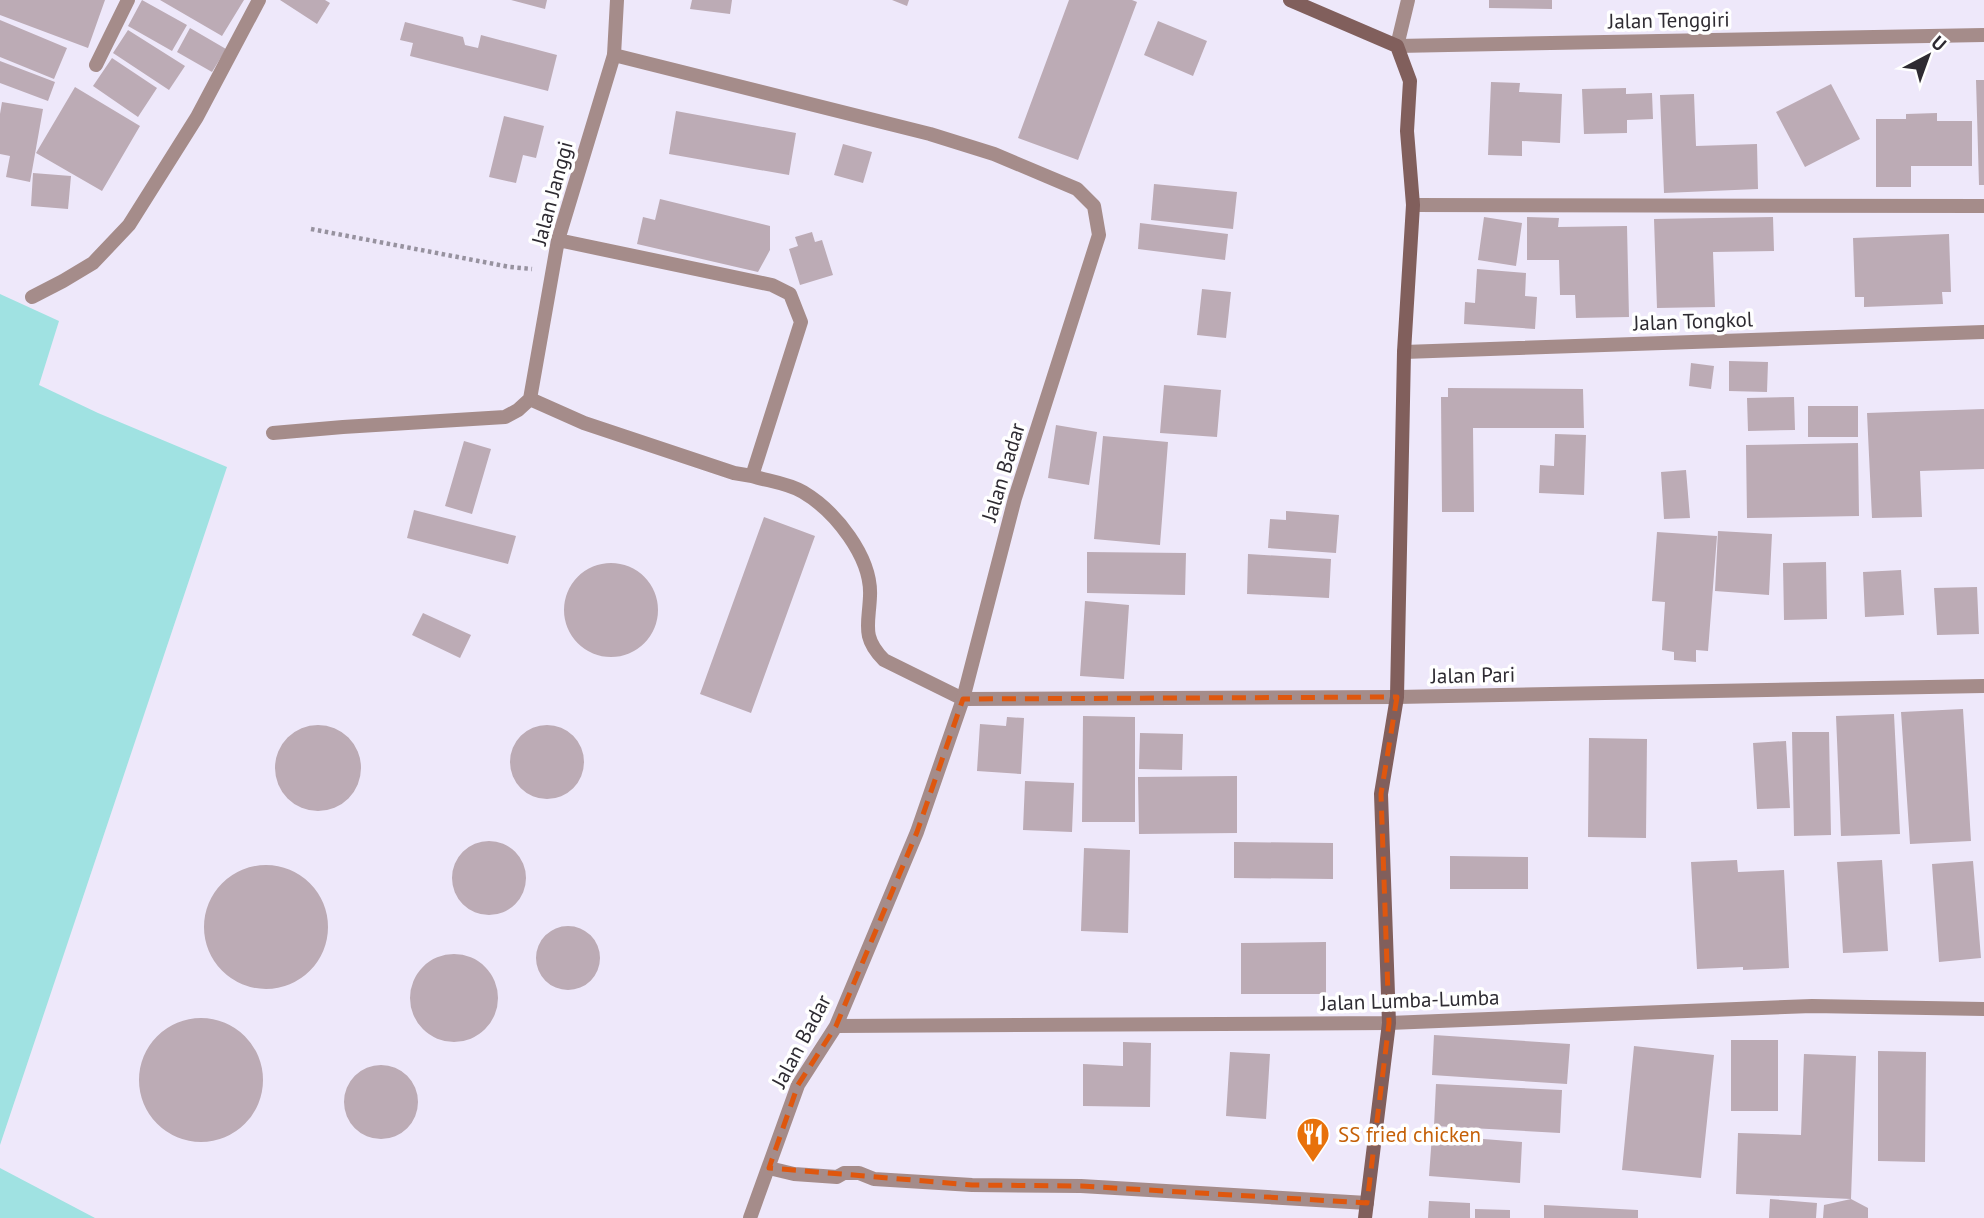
<svg xmlns="http://www.w3.org/2000/svg" width="1984" height="1218" font-family="'PT Sans',sans-serif">
<style>
.water{fill:#a0e2e2}
.building{fill:#bcabb5}
.lines{fill:none;stroke-linecap:round;stroke-linejoin:round}
.path{stroke:#97929f;stroke-width:4.5;stroke-dasharray:3.5 3.5;stroke-linecap:butt}
.service{stroke:#a58c8a;stroke-width:14}
.minor{stroke:#a58c8a;stroke-width:14}
.tertiary{stroke:#a58c8a;stroke-width:14}
.secondary{stroke:#815f5c;stroke-width:14}
.marked{fill:none;stroke:#df570e;stroke-width:5;stroke-dasharray:14 9;stroke-linejoin:round}
.labels{text-anchor:middle;dominant-baseline:central;stroke-width:7;stroke-linejoin:round;paint-order:stroke}
.street-label{font-size:21px;fill:#2e2b32;stroke:#fff}
.food-label{font-size:21px;fill:#c56008;stroke:#fff;text-anchor:start}
</style>
<rect width="100%" height="100%" fill="#eee8fa"/>
<path class="water" d="M0,294L59,321L39,385L98,413L227,467L0,1145Z
M0,1168L95,1218H0Z"/>
<path class="building" d="M0,0H105L88,48L0,15Z
M142,0L187,25L172,51L128,26Z
M160,0H244L222,36Z
M280,0H325L330,3L317,24Z
M511,0H547L545,9Z
M692,0H732L730,14L690,9Z
M892,0H909L907,6Z
M1069,0H1132L1137,2L1078,160L1018,138Z
M1489,0H1552V9L1489,8Z
M0,20L67,48L54,79L0,57Z
M1158,21L1207,41L1193,76L1144,55Z
M405,22L463,37L465,45L478,48L481,35L557,55L548,91L410,56L413,43L400,40Z
M190,28L226,49L212,72L177,52Z
M128,30L185,66L169,90L113,53Z
M112,58L157,88L138,117L93,86Z
M0,61L55,82L48,101L0,83Z
M1976,80H1984V185H1979Z
M1491,82L1520,83L1519,92L1562,94L1560,143L1522,141V156L1488,155Z
M1831,84L1860,139L1805,167L1776,112Z
M75,87L140,126L102,191L36,153Z
M1626,88V94L1652,93L1653,119L1627,120V133L1584,134L1582,89Z
M1694,94L1696,146L1757,144L1758,189L1664,193L1660,95Z
M2,102L43,109L30,182L6,177L10,156L0,154V114Z
M676,111L796,133L789,175L669,154Z
M1937,113V121H1972V166H1911V187H1876V119H1906V114Z
M504,116L544,126L536,158L523,155L516,183L489,177Z
M843,144L872,152L863,183L834,175Z
M33,173L71,176L68,209L31,206Z
M1154,184L1237,192L1233,229L1151,220Z
M660,199L770,226V250L758,272L637,244L643,217L655,220Z
M1484,217L1522,223L1516,266L1478,260Z
M1527,217L1559,218L1558,227L1627,226L1629,317L1576,318L1575,295H1560L1559,260H1527Z
M1773,217L1774,251L1713,252L1715,307L1657,308L1654,219Z
M1140,223L1228,234L1225,260L1138,249Z
M812,232L815,242L822,240L833,275L800,285L789,249L798,246L795,237Z
M1949,234L1951,292H1942L1943,304L1864,307V297H1855L1853,238Z
M1477,269L1526,273L1525,296L1537,297L1535,329L1464,324L1465,302L1475,303Z
M1202,289L1231,292L1226,338L1197,335Z
M1729,361L1768,362L1767,392L1729,391Z
M1691,363L1714,366L1711,389L1689,386Z
M1164,385L1221,390L1217,437L1160,433Z
M1448,388L1583,389L1584,428H1473L1474,512H1442L1441,397H1448Z
M1794,397L1795,430L1748,431L1747,398Z
M1808,406H1858V437H1808Z
M1984,409V469L1920,471L1922,517L1872,518L1867,413Z
M1056,425L1097,432L1089,485L1048,478Z
M1555,434L1586,435L1584,495L1539,493L1540,465L1554,466Z
M1103,436L1168,442L1160,545L1094,539Z
M464,441L491,449L472,514L445,506Z
M1858,443L1859,516L1747,518L1746,445Z
M1686,470L1690,518L1664,519L1661,472Z
M414,510L516,536L508,564L407,538Z
M1286,511L1339,515L1336,553L1268,548L1270,519L1286,520Z
M764,517L815,536L751,713L700,694Z
M1718,531L1772,534L1769,595L1715,591Z
M1657,532L1717,536L1708,651L1696,650V662L1674,660V652L1662,650L1665,602L1652,601Z
M1087,552L1186,553L1185,595L1087,593Z
M1248,554L1331,559L1329,598L1247,594Z
M1826,562L1827,619L1784,620L1783,563Z
M564 610a47 47 0 1 1 94 0a47 47 0 1 1-94 0Z
M1901,570L1904,615L1865,617L1863,572Z
M1977,587L1979,634L1937,635L1934,588Z
M1085,601L1129,605L1124,679L1080,676Z
M423,613L471,635L460,658L412,635Z
M1963,709L1971,841L1910,844L1901,712Z
M1894,714L1900,834L1841,836L1836,716Z
M1083,716L1135,717V822H1082Z
M1007,717L1024,718L1021,774L977,771L980,724L1006,726Z
M510 762a37 37 0 1 1 74 0a37 37 0 1 1-74 0Z
M275 768a43 43 0 1 1 86 0a43 43 0 1 1-86 0Z
M1792,732H1829L1831,835L1794,836Z
M1140,733L1183,734L1182,770L1139,769Z
M1589,738L1647,739L1646,838L1588,837Z
M1786,741L1790,808L1757,809L1753,743Z
M1237,776V833L1139,834L1138,777Z
M1025,781L1074,783L1072,832L1023,830Z
M452 878a37 37 0 1 1 74 0a37 37 0 1 1-74 0Z
M1234,842L1333,843V879L1234,878Z
M1084,848L1130,850L1128,933L1081,931Z
M1450,856L1528,857V889H1450Z
M1737,860L1738,872L1784,870L1789,968L1743,970V967L1697,969L1691,862Z
M1882,860L1888,951L1843,953L1837,862Z
M1973,861L1981,958L1939,962L1932,864Z
M204 927a62 62 0 1 1 124 0a62 62 0 1 1-124 0Z
M536 958a32 32 0 1 1 64 0a32 32 0 1 1-64 0Z
M1326,942V994H1241V943Z
M410 998a44 44 0 1 1 88 0a44 44 0 1 1-88 0Z
M139 1080a62 62 0 1 1 124 0a62 62 0 1 1-124 0Z
M1434,1035L1570,1044L1567,1084L1432,1075Z
M1731,1040H1778V1111H1731Z
M1123,1042L1151,1043L1150,1107L1083,1106V1064L1123,1066Z
M1634,1046L1714,1055L1701,1178L1622,1170Z
M1878,1051L1926,1052L1925,1162L1878,1161Z
M1230,1052L1270,1054L1266,1119L1226,1116Z
M1804,1054L1856,1056L1851,1199L1736,1194L1738,1133L1801,1135Z
M344 1102a37 37 0 1 1 74 0a37 37 0 1 1-74 0Z
M1436,1084L1562,1090L1560,1133L1434,1126Z
M1432,1135L1522,1142L1520,1183L1429,1176Z
M1770,1199L1817,1203L1816,1218H1769Z
M1851,1199L1868,1208V1218H1823L1824,1205Z
M1429,1201L1470,1203V1218H1428Z
M1544,1205L1638,1210V1218H1544Z
M1475,1209L1510,1210V1218H1475Z"/>
<g class="lines">
<path class="path" d="M311,229L510,267L532,269"/>
<path class="service" d="M530,399L584,423L734,473L752,476L801,322L790,294L772,285L558,240
M530,399L558,240L614,55
M273,433L343,427L505,417L518,410L530,399
M752,476C768,481 788,483 803,492C835,511 872,557 870,596C869,624 861,637 884,660L963,699"/>
<path class="minor" d="M617,0L614,55L930,134L994,154L1077,189L1094,206L1099,235L1015,498L963,699L917,832L836,1026L798,1085L750,1218
M1397,46L1984,35
M96,65L128,0
M1413,205L1984,206
M32,297L63,281L93,263L129,225L197,117L259,0
M1404,352L1984,332
M963,699L1397,697L1984,686
M836,1026L1389,1023L1812,1006L1984,1009
M769,1168L794,1174L837,1177L844,1173H859L874,1179L972,1185L1081,1186L1367,1203"/>
<path class="tertiary" d="M1397,46L1408,0"/>
<path class="secondary" d="M1290,0L1397,46L1410,81L1407,131L1413,205L1404,352L1397,697L1381,794L1389,1023L1365,1218"/>
</g>
<path class="marked" d="M1397,697L1381,794L1389,1023L1367,1203L1081,1186L972,1185L769,1168L798,1085L836,1026L917,832L963,699Z"/>
<defs>
<symbol id="restaurant-pin" viewBox="-11 -11 22 30"><path d="M0 17L-7.5 6A9.5 9.5 0 1 1 7.5 6Z" fill="#e8710a" stroke="#fff"/><path d="M-5-6h1v4h1v-4h1v4h1v-4h1v5L-1.5 .5V6h-2V.5L-5-1ZM5-6V6H3V1.5H1.5Q1.5-4 5-6Z" fill="#fff"/></symbol>
</defs>
<g fill-rule="evenodd">
<use href="#restaurant-pin" x="1294" y="1115" width="38" height="52"/>
</g>
<g class="labels">
<g class="street-label">
<text transform="translate(1669 20) rotate(-1)">Jalan Tenggiri</text>
<text transform="translate(552 193) rotate(-75)">Jalan Janggi</text>
<text transform="translate(1693 321) rotate(-2)">Jalan Tongkol</text>
<text transform="translate(1003 472) rotate(-73)">Jalan Badar</text>
<text transform="translate(1473 675) rotate(-1)">Jalan Pari</text>
<text transform="translate(1410 1000) rotate(-2)">Jalan Lumba-Lumba</text>
<text transform="translate(801 1041) rotate(-62)">Jalan Badar</text>
</g>
<g class="food-label">
<text x="1338" y="1134">SS fried chicken</text>
</g>
</g>
<g transform="translate(1928 56) rotate(41)" stroke="#ffffff" stroke-width="5" paint-order="stroke">
<path d="M0-5L12 26L0 18L-12 26Z" fill="#2e2b32"/>
<text y="-10" font-size="19" font-weight="bold" text-anchor="middle" fill="#2e2b32">U</text>
</g>
</svg>
